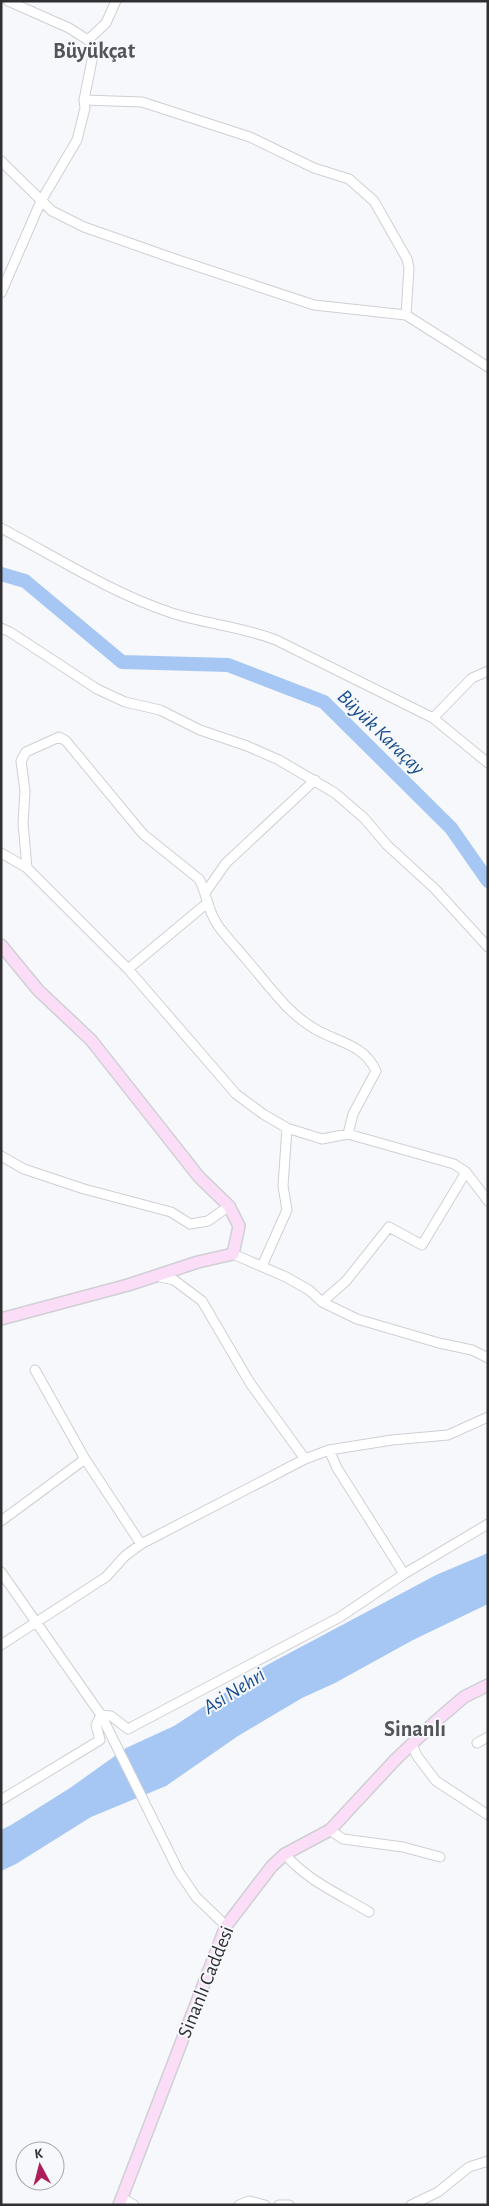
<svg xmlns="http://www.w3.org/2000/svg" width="489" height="2206" font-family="'Alegreya Sans',sans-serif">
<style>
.water{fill:#a6c7f4}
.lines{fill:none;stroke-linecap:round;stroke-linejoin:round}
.river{stroke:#a6c7f4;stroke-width:14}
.street-casing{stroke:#ced0d4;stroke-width:11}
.secondary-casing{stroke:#ced0d4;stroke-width:14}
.street{stroke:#fff;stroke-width:9}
.secondary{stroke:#fcddf7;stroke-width:11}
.labels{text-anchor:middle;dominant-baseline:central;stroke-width:4;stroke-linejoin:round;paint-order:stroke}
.street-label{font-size:20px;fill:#303032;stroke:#f6f8fc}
.water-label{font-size:21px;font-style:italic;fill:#174d8d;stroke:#f6f8fc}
.quarter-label{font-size:22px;font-weight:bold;fill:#535458;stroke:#f6f8fc}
</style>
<rect width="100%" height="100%" fill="#f6f8fc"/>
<path class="water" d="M488,1553V1604L413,1640L335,1683L302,1698L238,1736L166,1786L91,1817L16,1864L1,1871V1830L11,1825L70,1788L126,1748L174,1726L267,1665L436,1575Z"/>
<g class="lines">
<path class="river" d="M1,574L25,581L122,662L228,665L324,702L451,828L488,881"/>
<defs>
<path id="street" d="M88,40L106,23L116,1
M84,100L142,102L250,137L314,168L349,179L374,201L407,259L409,268L406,315
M1,161L52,211L84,227L175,259L314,305L406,315L488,367
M1,293L41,201L77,140L85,108L84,100L93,55L92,45L88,40L69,28L8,1
M1,528C54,556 112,593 169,612C204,624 240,626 276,640L433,718L488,763
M1,628L10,632L97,689L125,702L160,710L200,730L247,746L279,760L335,793L364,818L387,845L435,889L488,947
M433,718L472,678L488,671
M1,853L27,868L128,969L236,1094L263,1114L287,1128L322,1139L348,1134L454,1164L466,1172L488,1201
M27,868L23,823L25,791L21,761L26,752L59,737L66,741L143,834L199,879C207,893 207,909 217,924C225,936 237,948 246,959C267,983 287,1013 315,1029C337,1042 364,1044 376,1071L353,1114L348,1134
M205,893L226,863L315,780
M128,969L206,904
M1,1156L24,1169L84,1189L171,1212L190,1224L208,1221L229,1206
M233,1254L286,1277L309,1290L322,1302L357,1319L439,1343L472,1350L488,1358
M262,1266L287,1210L283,1186L287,1128
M156,1276L174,1280L202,1301L250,1383L305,1459
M322,1302L346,1281L389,1227L422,1245L466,1172
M35,1370L85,1459L141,1544
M329,1450L337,1468L404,1574
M1,1521L85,1459
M1,1572L101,1715L179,1872L196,1897L226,1926
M1,1645L106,1577L125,1556L141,1544L305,1459L329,1450L392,1440L448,1435L488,1417
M477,1743L488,1737
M412,1744L417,1756L436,1781L488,1815
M1,1800L100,1740L96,1725L101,1715L111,1716L128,1729L340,1617L404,1574L488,1524
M330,1830L343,1839L403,1847L440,1857
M285,1854C306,1880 341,1895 369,1912
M122,2198L134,2205
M239,2205L249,2201L265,2205
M279,2205H289
M411,2205L438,2192L469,2167L488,2161"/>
<path id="secondary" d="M1,945L38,990L91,1040L199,1177L229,1206L239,1226L233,1254L198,1262L128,1285L1,1319
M119,2205L226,1926L272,1866L285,1854L330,1830L396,1759L436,1721L464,1697L488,1685"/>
</defs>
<use href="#street" class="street-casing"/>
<use href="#secondary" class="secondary-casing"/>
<use href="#street" class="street"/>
<use href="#secondary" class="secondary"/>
</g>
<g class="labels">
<g class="street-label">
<text transform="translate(206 1982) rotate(-68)">Sinanlı Caddesi</text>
</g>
<g class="water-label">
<text transform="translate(381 732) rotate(44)">Büyük Karaçay</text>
<text transform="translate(234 1691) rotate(-32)">Asi Nehri</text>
</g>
<g class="quarter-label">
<text x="94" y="51">Büyükçat</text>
<text x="415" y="1729">Sinanlı</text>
</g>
</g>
<rect width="489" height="2206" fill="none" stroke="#303032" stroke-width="5"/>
<g transform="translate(40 2166) rotate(353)"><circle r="24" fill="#f6f8fc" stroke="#a7a8ab"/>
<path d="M0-4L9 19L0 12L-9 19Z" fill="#ac1e59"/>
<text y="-8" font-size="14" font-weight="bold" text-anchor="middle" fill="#303032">K</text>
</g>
</svg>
